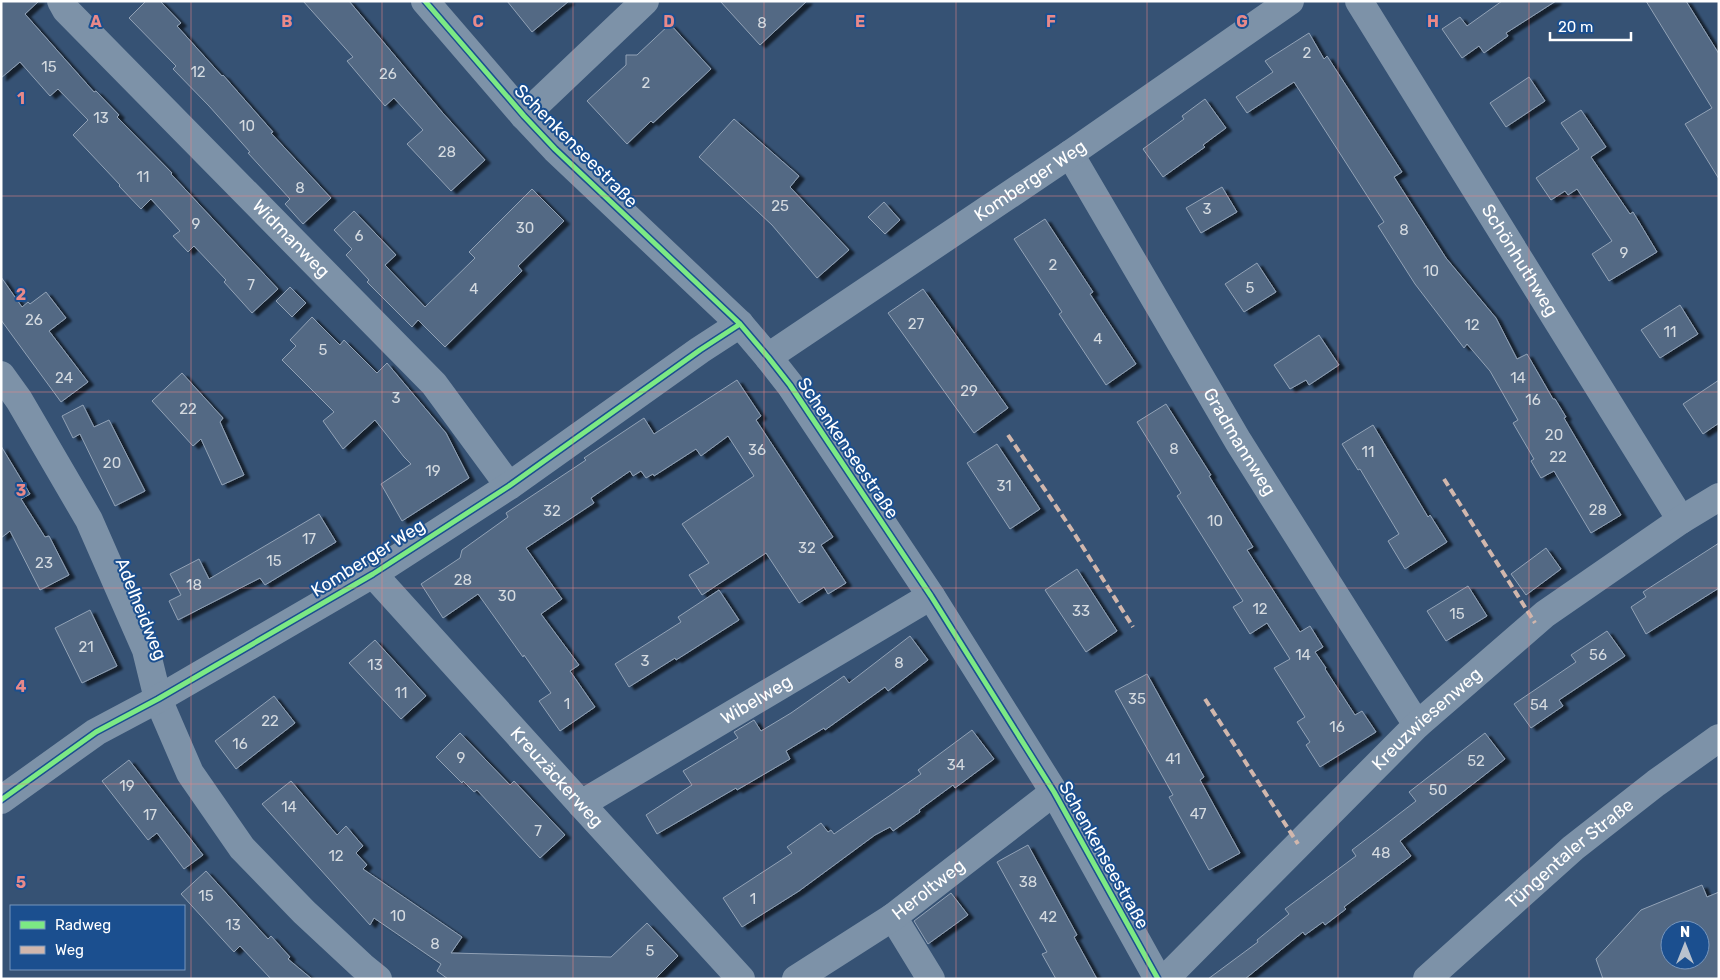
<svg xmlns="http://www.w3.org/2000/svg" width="1720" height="980" font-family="Rubik,sans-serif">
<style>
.building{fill:#526984;stroke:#92a2b6;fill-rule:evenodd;filter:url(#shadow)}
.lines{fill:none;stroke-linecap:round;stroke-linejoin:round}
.minor{stroke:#7d92a8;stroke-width:28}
.tertiary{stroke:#7d92a8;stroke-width:28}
.quiet{stroke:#d1b7ad;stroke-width:4;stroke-dasharray:8 4;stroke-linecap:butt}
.cycleway-casing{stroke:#1b4f8f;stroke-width:8}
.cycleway{stroke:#7ce984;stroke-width:5}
.grid{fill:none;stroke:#e88989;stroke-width:1;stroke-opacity:0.55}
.labels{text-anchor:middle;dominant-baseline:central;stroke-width:4;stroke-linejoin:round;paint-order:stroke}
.number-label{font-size:15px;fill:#d4dae0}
.street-label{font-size:18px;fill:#fff;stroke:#1b4f8f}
.grid-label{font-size:16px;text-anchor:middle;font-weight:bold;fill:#e88989;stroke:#1b4f8f;stroke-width:4;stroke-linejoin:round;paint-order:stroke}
</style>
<defs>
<filter id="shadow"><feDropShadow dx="5.5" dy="3" stdDeviation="1" flood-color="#0009"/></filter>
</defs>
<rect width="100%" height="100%" fill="#365274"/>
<path class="building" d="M1,1H39L25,14L94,92L96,91L119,115L117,117L172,173L171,174L278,289L252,313L224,282L226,280L194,246L188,252L173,236L180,231L151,199L141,209L119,186L120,185L73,135L88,120L58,89L50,96L20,62L1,78Z
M146,1H160L181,23L177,26L222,76L223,75L273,132L271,133L331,198L303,224L285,204L290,199L248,153L250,152L209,106L173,69L176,66L129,18Z
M303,1H349L442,112L485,160L451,191L407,144L423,130L394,98L385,106L347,61L353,57Z
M507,1H569L532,32Z
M720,1H807L760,45Z
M1502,1H1556L1506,33L1508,36L1484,53L1479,46L1462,58L1442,29L1460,17L1467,26Z
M1646,1H1686L1719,54V179L1685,124L1712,108Z
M670,24L711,69L653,123L651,121L627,144L587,101L626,65V55H637Z
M1309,33L1324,59L1327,56L1402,172L1394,177L1446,258L1496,318L1517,359L1527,354L1553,399H1555L1566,417L1564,418L1621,515L1591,533L1554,471L1541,478L1531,461L1534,459L1513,423L1518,420L1490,371L1467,344L1464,348L1415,284L1378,226L1384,222L1294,82L1247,113L1236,97L1273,72L1265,61Z
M1529,77L1545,101L1506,127L1490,103Z
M1205,99L1226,128L1203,145L1205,147L1163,177L1143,149L1184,119L1182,116Z
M1581,110L1606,147L1591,157L1630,214L1633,212L1657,252L1609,281L1592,254L1612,241L1577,189L1568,195L1565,191L1551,200L1536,178L1579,149L1561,123Z
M734,119L799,176L790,187L849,250L817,278L772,225L699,157Z
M1222,187L1237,212L1201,233L1186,208Z
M532,189L564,221L518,266L522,271L445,347L418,320L412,327L367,282L369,280L346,255L352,249L334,230L354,211L396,255L385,265L425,307L475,258L469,252Z
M884,202L900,220L885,234L868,217Z
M1045,219L1093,292L1090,294L1136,364L1106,385L1059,314L1062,312L1014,239Z
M1257,263L1276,292L1244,312L1225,284Z
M1,277L22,307L28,302L30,304L46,292L66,318L49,331L88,382L61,402L1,320Z
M290,287L306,303L292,317L276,301Z
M923,289L1008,408L974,433L888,313Z
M1680,305L1698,334L1660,358L1641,330Z
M312,317L340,345L344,340L377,373L387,363L446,433L469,478L402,521L381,484L411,464L404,457L375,420L343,449L323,421L334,412L282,360L296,346L290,340Z
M1319,335L1339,365L1309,385L1306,380L1290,389L1274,365Z
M182,373L223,418L220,422L244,475L222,485L201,439L193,446L152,401Z
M737,380L761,416L756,420L833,537L821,545L846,583L828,594L824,587L799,603L766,553L702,595L689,575L709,563L682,524L754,476L728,436L701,456L696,449L654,476L653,474L646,478L641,471L633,476L630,471L591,498L594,503L526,548L562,599L541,614L579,665L570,671L595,707L560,731L539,701L551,693L524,655L523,657L478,594L443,618L421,584L460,558L462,550L508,517L506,513L586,460L584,458L644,418L654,434Z
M1719,380V423L1703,434L1683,404Z
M1166,404L1211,475L1209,476L1253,547L1247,550L1300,632L1310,626L1323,647L1315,652L1326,668L1325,669L1355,715L1362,711L1376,732L1320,767L1306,745L1310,742L1297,722L1305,717L1274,668L1290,659L1267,623L1250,634L1233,607L1243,601L1177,496L1181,493L1137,422Z
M83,405L94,427L109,420L145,491L115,506L80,434L73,438L62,416Z
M1373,425L1428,517L1430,515L1447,542L1405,569L1388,541L1399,534L1360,469L1358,470L1342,444Z
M997,444L1040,509L1010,529L967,463Z
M1,446L30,494L21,499L45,537L49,536L69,575L40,590L10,531L1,538Z
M319,514L336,542L265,585L260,578L178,620L169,601L181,595L170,574L199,559L209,579Z
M1719,543V588L1646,634L1631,607L1646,597L1643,592Z
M1546,548L1561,569L1526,595L1511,574Z
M1077,569L1117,631L1086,652L1045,590Z
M1468,586L1487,616L1446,641L1427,611Z
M719,590L739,620L676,660L675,658L629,687L615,664L681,622L678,617Z
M90,610L117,666L82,683L55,628Z
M1607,631L1625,656L1559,700L1563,706L1531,728L1514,704L1576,662L1571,655Z
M910,636L928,660L888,691L885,687L825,730L824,728L786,751L790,759L737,790L736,788L657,834L646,815L692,785L683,771L738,738L734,732L754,720L761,731L791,713L844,676L849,683Z
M375,640L426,696L401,719L349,663Z
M1147,674L1204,777L1200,780L1240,853L1209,870L1169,797L1173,795L1115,691Z
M274,696L295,723L236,769L215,741Z
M972,730L994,759L955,788L953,785L919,810L920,812L893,831L890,827L875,835L799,891L742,927L723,898L792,853L787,847L821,823L828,832L831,830L834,834L921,774L918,770Z
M460,733L510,785L514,781L565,835L540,858L477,790L474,792L463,781L462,783L436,757Z
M1485,733L1505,759L1400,841L1411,856L1344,907L1346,909L1325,925L1323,922L1305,935L1303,932L1245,979H1208L1258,942L1257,940L1289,914L1285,909L1356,856L1352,850L1416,801L1409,792Z
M129,760L203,855L184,869L157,833L148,840L102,781Z
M291,781L337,835L346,826L363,846L356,853L367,865L363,869L462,937L451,953L611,957L647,923L678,956L655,979H448L437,971L441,964L374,918L370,925L262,804Z
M1028,845L1077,935L1074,937L1097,979H1056L1042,954L1047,952L997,862Z
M206,871L268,939L271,936L290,957L288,959L312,979H271L240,946L234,952L181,894Z
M1702,885L1707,897L1719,892V979H1603L1596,959L1641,910ZM1670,930H1700V960H1670Z
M951,893L968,915L928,944L914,921Z"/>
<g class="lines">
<g class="minor">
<path id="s1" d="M61,1L66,10L434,384L509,486"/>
<path d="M425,1L524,116L555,149L740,324L768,357L790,385L931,596L1054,792L1158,979"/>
<path id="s2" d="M1359,1L1681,520"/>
<path d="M524,116L645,1"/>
<path id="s3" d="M1070,154L1238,441L1417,725"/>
<path id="s4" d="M768,357L1070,154L1290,1"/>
<path d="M1,375L19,400L89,520L146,650L158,699L190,773L242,848L304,912L362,966L378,979"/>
<path id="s5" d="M373,574L581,804L741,979"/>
<path d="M1,800L96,732L158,699L373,574L509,486L700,350L740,324"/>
<path id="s6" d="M581,804L931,596"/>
<path d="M893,917L931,979"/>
<path id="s7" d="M796,979L893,917L1054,792"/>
<path id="s8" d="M1165,979L1417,725L1545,614L1681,520L1719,497"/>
</g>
<path class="tertiary" id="s9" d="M1427,979L1573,848L1656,783L1719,738"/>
<path class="quiet" d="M1008,435L1072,530L1133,627
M1444,479L1535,623
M1205,699L1298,844"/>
<defs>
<path id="cycleway" d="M425,1L524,116L555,149L740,324L768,357L790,385L931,596L1054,792L1158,979
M1,800L96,732L158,699L373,574L509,486L700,350L740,324"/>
</defs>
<use href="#cycleway" class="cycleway-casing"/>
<use href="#cycleway" class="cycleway"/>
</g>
<path class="grid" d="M191,1V979M382,1V979M573,1V979M764,1V979M956,1V979M1147,1V979M1338,1V979M1529,1V979M1,196H1719M1,392H1719M1,588H1719M1,784H1719"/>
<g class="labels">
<g class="number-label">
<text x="762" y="23">8</text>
<text x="1307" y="53">2</text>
<text x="49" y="67">15</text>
<text x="198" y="72">12</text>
<text x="388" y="74">26</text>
<text x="646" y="83">2</text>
<text x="101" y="118">13</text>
<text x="247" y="126">10</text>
<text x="447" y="152">28</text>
<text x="143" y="177">11</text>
<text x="300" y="188">8</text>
<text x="780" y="206">25</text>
<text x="1207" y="209">3</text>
<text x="196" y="224">9</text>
<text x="525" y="228">30</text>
<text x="1404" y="230">8</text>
<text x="359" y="236">6</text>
<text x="1624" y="253">9</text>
<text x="1053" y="265">2</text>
<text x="1431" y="271">10</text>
<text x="251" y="285">7</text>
<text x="1250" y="288">5</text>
<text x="474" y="289">4</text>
<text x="34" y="320">26</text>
<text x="916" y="324">27</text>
<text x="1472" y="325">12</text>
<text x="1670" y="332">11</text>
<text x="1098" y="339">4</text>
<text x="323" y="350">5</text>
<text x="64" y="378">24</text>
<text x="1518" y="378">14</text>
<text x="969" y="391">29</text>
<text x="396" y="398">3</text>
<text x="1533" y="400">16</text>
<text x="188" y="409">22</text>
<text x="1554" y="435">20</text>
<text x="1174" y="449">8</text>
<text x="757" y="450">36</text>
<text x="1368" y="452">11</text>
<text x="1558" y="457">22</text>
<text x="112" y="463">20</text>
<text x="433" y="471">19</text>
<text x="1004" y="486">31</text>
<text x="1598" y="510">28</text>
<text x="552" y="511">32</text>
<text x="1215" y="521">10</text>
<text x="309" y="539">17</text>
<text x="807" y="548">32</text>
<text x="274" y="561">15</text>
<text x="44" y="563">23</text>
<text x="463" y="580">28</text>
<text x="194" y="585">18</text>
<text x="507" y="596">30</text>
<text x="1260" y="609">12</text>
<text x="1081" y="611">33</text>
<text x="1457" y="614">15</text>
<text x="86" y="647">21</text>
<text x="1303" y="655">14</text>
<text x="1598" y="655">56</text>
<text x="645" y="661">3</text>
<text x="899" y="663">8</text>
<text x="375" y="665">13</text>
<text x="401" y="693">11</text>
<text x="1137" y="699">35</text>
<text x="567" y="704">1</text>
<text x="1539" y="705">54</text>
<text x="270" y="721">22</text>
<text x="1337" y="727">16</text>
<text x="240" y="744">16</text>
<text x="461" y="758">9</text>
<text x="1173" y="759">41</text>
<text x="1476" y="761">52</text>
<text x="956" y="765">34</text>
<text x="127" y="786">19</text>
<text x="1438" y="790">50</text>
<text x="289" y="807">14</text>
<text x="1198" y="814">47</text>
<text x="150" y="815">17</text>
<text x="538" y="831">7</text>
<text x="1381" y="853">48</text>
<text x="336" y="856">12</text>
<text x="1028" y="882">38</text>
<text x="206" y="896">15</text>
<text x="753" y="899">1</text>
<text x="398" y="916">10</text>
<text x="1048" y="917">42</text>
<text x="233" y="925">13</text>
<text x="435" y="944">8</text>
<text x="650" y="951">5</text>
</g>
<g class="street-label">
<text transform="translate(576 146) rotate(45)">Schenkenseestraße</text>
<text stroke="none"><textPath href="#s4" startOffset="316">Komberger Weg</textPath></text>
<text stroke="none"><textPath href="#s1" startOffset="331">Widmanweg</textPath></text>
<text stroke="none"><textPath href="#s2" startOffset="305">Schönhuthweg</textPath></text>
<text stroke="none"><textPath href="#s3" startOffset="334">Gradmannweg</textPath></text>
<text transform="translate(848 448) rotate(56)">Schenkenseestraße</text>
<text transform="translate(368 558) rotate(-32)">Komberger Weg</text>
<text transform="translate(141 609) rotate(68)">Adelheidweg</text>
<text stroke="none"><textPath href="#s6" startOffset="204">Wibelweg</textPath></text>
<text stroke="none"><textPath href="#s8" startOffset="369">Kreuzwiesenweg</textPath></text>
<text stroke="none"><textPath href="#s5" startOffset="274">Kreuzäckerweg</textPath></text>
<text stroke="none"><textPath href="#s9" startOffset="190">Tüngentaler Straße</textPath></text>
<text transform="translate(1104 855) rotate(61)">Schenkenseestraße</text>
<text stroke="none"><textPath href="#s7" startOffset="160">Heroltweg</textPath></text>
</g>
</g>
<g class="grid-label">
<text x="96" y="27">A</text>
<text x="287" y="27">B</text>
<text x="478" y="27">C</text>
<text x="669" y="27">D</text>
<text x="860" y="27">E</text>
<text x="1051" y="27">F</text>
<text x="1242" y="27">G</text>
<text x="1433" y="27">H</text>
<text x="21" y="104">1</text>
<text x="21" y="300">2</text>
<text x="21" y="496">3</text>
<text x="21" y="692">4</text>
<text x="21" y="888">5</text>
</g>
<rect width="1720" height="980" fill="none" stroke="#ffffff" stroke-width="5"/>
<rect x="10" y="905" width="175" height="65" fill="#1b4f8f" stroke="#7695bc"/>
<rect x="20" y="921" width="25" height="8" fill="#7ce984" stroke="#7695bc"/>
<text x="55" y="930" font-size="15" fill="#ffffff">Radweg</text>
<rect x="20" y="946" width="25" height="8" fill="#d1b7ad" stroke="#7695bc"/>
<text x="55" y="955" font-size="15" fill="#ffffff">Weg</text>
<g transform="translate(1685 945)"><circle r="24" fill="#1b4f8f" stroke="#7695bc"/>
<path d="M0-4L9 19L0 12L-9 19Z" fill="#b9c2ce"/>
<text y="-8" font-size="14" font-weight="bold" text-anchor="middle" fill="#ffffff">N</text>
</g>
<path d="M1550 32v8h81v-8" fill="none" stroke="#ffffff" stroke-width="2.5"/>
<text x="1558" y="32" font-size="15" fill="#ffffff" stroke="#1b4f8f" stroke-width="4" paint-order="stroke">20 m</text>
</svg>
